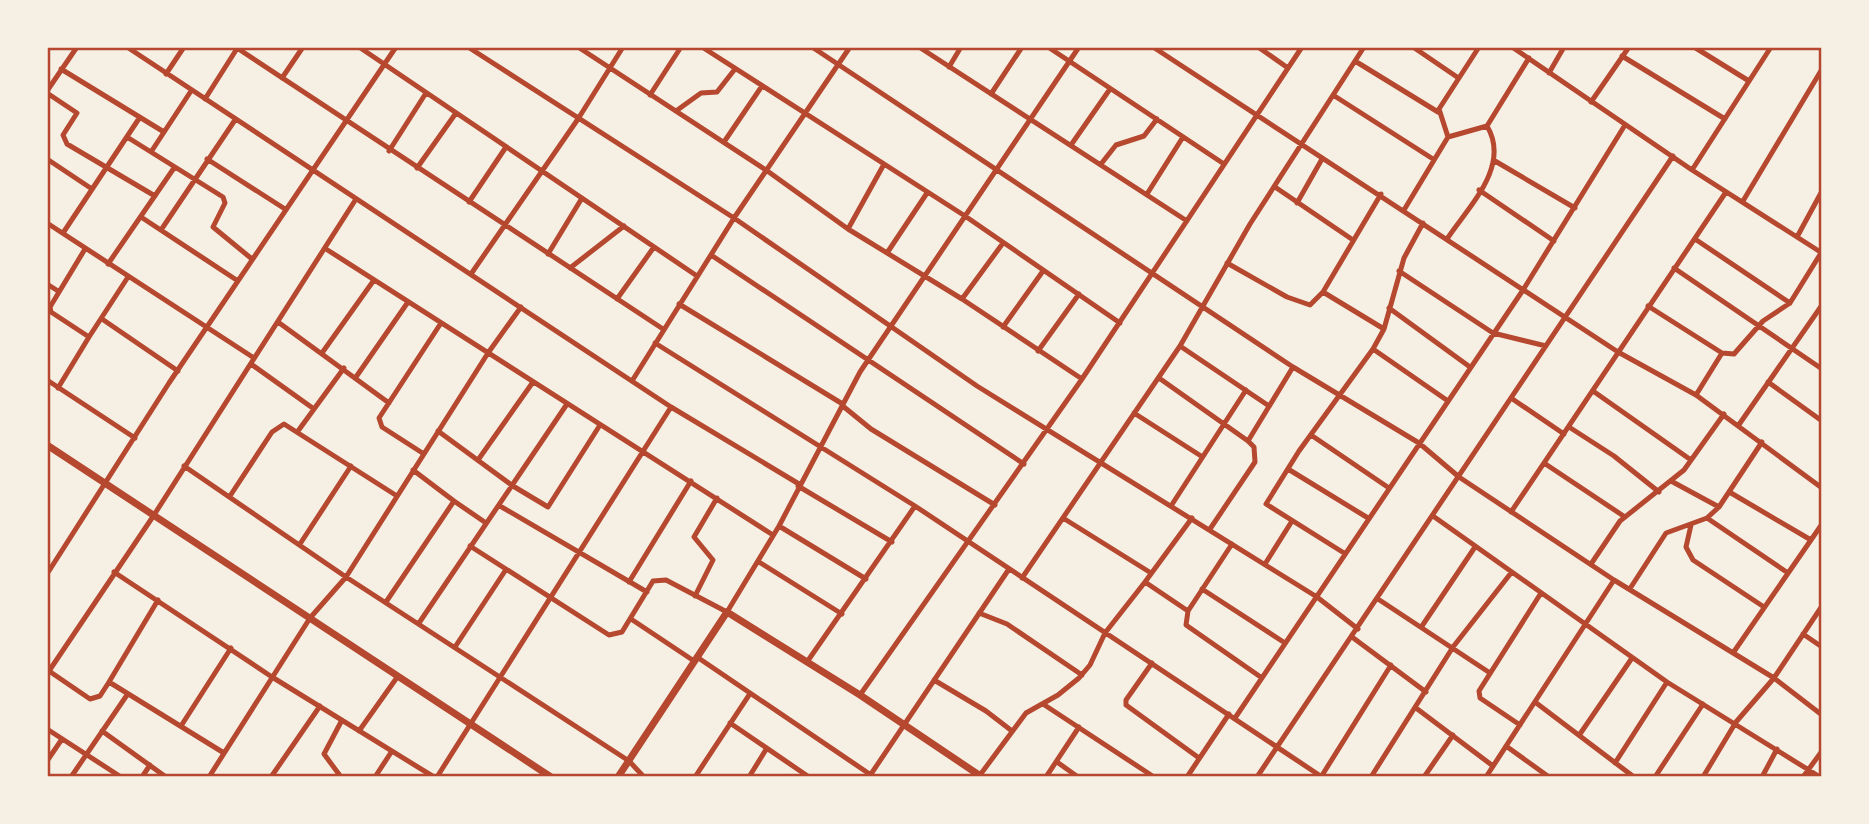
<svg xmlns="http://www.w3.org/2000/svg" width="1869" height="824" font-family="'Fira Sans',sans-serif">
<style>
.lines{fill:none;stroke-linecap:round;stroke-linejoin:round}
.minor{stroke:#b5482f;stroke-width:5}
.secondary{stroke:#b5482f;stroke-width:7}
.neatline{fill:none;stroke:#b5482f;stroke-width:2.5}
</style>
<rect width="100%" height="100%" fill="#f6efe4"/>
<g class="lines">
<path class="minor" d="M127,47L671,407L799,484
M359,47L697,276
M468,47L734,218L977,386L1317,597L1358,629
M578,47L766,170L848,229L962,299L1082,379
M702,47L965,216L1120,323
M812,47L1293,367L1419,443L1459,477L1614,580L1774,678L1822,715
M919,47L1187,221
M1048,47L1224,164
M1153,47L1618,352L1696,395L1822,488
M1258,47L1288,68
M1413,47L1457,77
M1512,47L1692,170L1822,253
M1694,47L1749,81
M237,48L663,329
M1622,56L1725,119
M1355,61L1438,112
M949,67L961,47
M61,69L164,132
M1549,73L1564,47
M166,74L184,47
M282,78L303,47
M47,91L77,47
M47,93L77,113L63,135L67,144L155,196
M991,94L1022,47
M650,95L681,47
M1333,95L1433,159
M205,99L238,47
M1591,102L1629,47
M676,111L701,93L717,92L735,69
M127,137L223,197L225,203L213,227L252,259
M1448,137L1487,126
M724,142L762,86
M1071,145L1110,89
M389,151L426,93
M151,152L191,91
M47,159L92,189
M207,159L285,209
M1495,161L1575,208
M1101,164L1116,145L1144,136L1157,119
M417,168L456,113
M1692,170L1771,47
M1275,187L1353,240
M1479,190L1554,241
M1147,194L1183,137
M1743,201L1822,69
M469,202L506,147
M1297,203L1322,159
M1404,210L1448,137L1439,109L1479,47
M141,217L238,281
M47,223L254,358
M848,229L883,166
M161,230L235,120
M63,233L140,117
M1797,237L1822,191
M1447,239C1469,206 1511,166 1487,126L1529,58
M1695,239L1790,303
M85,249L50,307L51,312L89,337L128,277
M326,249L773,535
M887,253L927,193
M548,254L582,198
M711,255L1024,464
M1227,263L1287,297L1310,305L1323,292L1381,194
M108,264L174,168
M570,268L624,226
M1674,268L1822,369
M1399,271L1493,333L1546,346
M471,274L578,119L623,47
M47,284L58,291
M1323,292L1384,329
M617,299L654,247
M962,299L1003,243
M679,304L841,403
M1648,306L1722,353
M1389,308L1470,367
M102,319L178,371
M278,322L389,403
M1003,327L1043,271
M655,343L915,506L1322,777
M1180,346L1269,406
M1373,349L1448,401
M1038,351L1079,294
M322,353L374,280
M251,364L314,409
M356,377L408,302
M1159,378L1248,441
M47,380L135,438
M632,381L734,218L850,47
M1768,382L1822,421
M58,388L89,337
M1593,391L1691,460
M1696,395L1722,353L1734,354L1763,321L1790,303L1821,253
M1511,398L1564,434
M844,407L871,429L995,505
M1134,413L1201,456
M1738,426L1822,305
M1569,427L1614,456L1659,492
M298,431L344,368
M438,431L513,486L548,507L600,425
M1311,435L1389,488
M424,454L382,427L379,418L441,323
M478,460L533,382
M1544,463L1625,517
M184,466L346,577L629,761L644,777
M1288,469L1368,518
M413,470L454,501
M1671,481L1719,507
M798,486L892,542
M1731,493L1811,540
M230,496L272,432L284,424L397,496
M500,506L647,592
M1171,506L1246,390
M1511,512L1726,192
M1433,516L1667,682L1820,777
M1063,518L1151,573
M1707,518L1788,573
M1691,525L1686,547L1693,560L1764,607
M779,526L866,579
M1210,529L1255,462L1254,447L1248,441L1293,367
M300,544L351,466
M1232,544L1188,611L1186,625L1262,678
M470,546L609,635L622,632L653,581L666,580L727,612L779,526L860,372L1079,47
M1344,553L1266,504L1299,451L1373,349L1384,329L1404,258L1423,223
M759,562L842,614
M1265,564L1292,521
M1591,564L1620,521L1684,470L1724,414
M114,572L272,677L434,777
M47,574L169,383L396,47
M1022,578L1180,346L1250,224L1364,47
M629,582L691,481
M1631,587L1666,533L1707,518L1719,507L1762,442
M1202,589L1285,643
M695,596L713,560L694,537L717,498
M1378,599L1490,673
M158,600L109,682L224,753
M386,602L454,501L486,523
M1188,611L1145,582L1192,518
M979,613L1007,624L1082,675
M631,619L694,661
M419,623L567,404
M1422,626L1475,547
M1803,634L1822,647
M1352,637L1426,692
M455,647L505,571
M1733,653L1822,524
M697,657L871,775
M807,662L915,506
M1152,663L1126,700V705L1199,758
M49,671L90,699L100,696L109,682
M47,674L154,515L356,199
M934,680L986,711L1012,731
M860,695L1082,379L1302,47
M1535,702L1634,777
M1043,704L1154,777
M1416,708L1493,766
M1235,718L1523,290L1625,125
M730,723L809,777
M1520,725L1480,698L1479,691L1541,593
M181,726L231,648
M47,729L121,777
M102,731L166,777
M359,731L398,676
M1580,734L1632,658
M1506,746L1549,777
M47,761L62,739
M1057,762L1078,777
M1615,763L1667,682
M980,775L1026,713L1058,695L1079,678L1090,665L1105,633L1145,582
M71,777L127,695
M142,777L150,765
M209,777L310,618L346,577L488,353L521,307
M271,777L320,706
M341,777L324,754L342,720
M375,777L392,751
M437,777L671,407
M695,777L749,695
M749,777L767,748
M869,777L1009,569
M1046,777L1079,727
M1187,777L1229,714
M1257,777L1673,156
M1321,777L1391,665
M1371,777L1453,647L1511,573
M1424,777L1453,735
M1486,777L1614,580
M1655,777L1703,704
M1703,777L1736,722L1774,678L1822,606
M1762,777L1777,749
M1803,777L1822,751"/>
<path class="secondary" d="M47,445L551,777
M618,777L727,612L860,695L982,777"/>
</g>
<rect width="1869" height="824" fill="none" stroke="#f6efe4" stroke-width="98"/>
<rect x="49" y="49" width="1771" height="726" class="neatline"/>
</svg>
